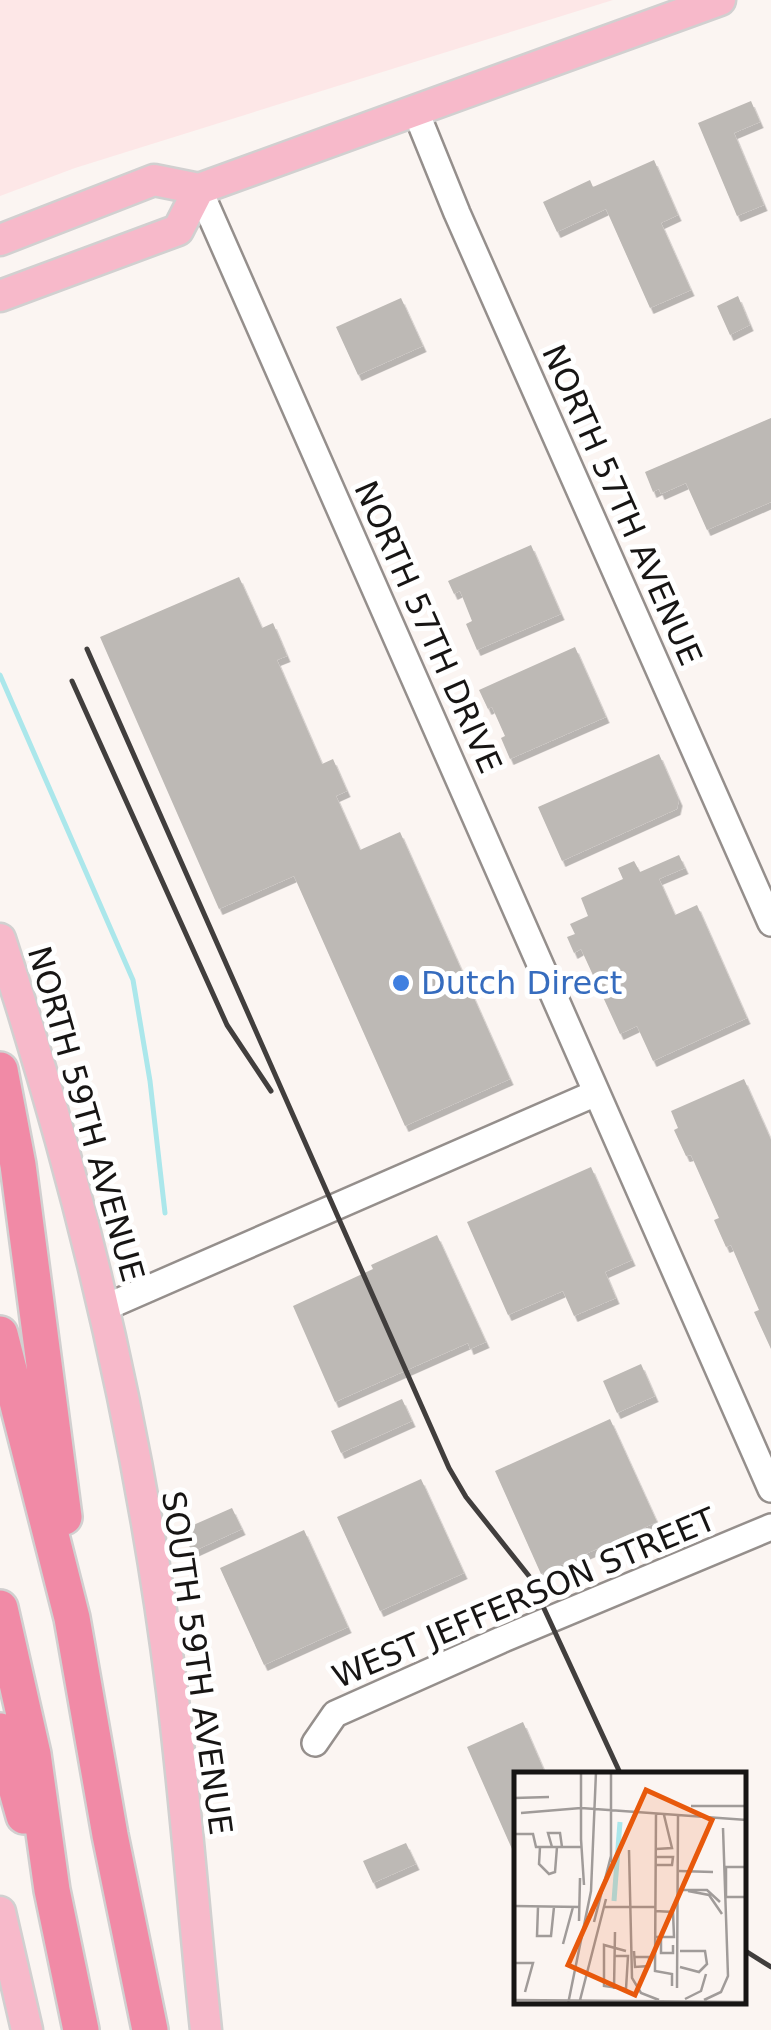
<svg xmlns="http://www.w3.org/2000/svg" width="771" height="2030" font-family="'DejaVu Sans',sans-serif">
<style>
.industrial{fill:#fde7e7}
.lines{fill:none;stroke-linecap:round;stroke-linejoin:round}
.stream{stroke:#abe7eb;stroke-width:5}
.building{fill:#bdb9b5;filter:url(#shadow)}
.minor-casing{stroke:#958f8c;stroke-width:30}
.major-casing{stroke:#d1d0d0;stroke-width:35}
.highway-casing{stroke:#d1d0d0;stroke-width:40}
.minor{stroke:#fff;stroke-width:25}
.major{stroke:#f7b9ca;stroke-width:30}
.highway{stroke:#f18aa6;stroke-width:35}
.rail{stroke:#413e3d;stroke-width:5}
.shop-dot{fill:#3f7fe0;stroke:#fff;stroke-width:4}
.labels{text-anchor:middle;dominant-baseline:central;stroke-width:10;stroke-linejoin:round;paint-order:stroke}
.street-label{font-size:32px;fill:#171514;stroke:#fff}
.shop-label{font-size:32px;fill:#366cbe;stroke:#fff;text-anchor:start}
.inset-river{fill:none;stroke:#abe7eb;stroke-width:5}
.inset-road{fill:none;stroke:#a09b99;stroke-width:2.5}
.view{fill:#e8590c;fill-opacity:0.15;stroke:#e8590c;stroke-width:5}
.inset-edge{fill:none;stroke:#171514;stroke-width:5}
</style>
<defs>
<filter id="shadow"><feDropShadow dx="3.5" dy="6" stdDeviation="0" flood-color="#0004"/></filter>
</defs>
<rect width="100%" height="100%" fill="#fbf5f2"/>
<path class="industrial" d="M0,0H613L75,168L0,196Z"/>
<g class="lines">
<path class="stream" d="M0,675L133,980L150,1081L165,1213"/>
</g>
<path class="building" d="M751,101L760,122L734,133L764,205L737,216L698,123Z
M654,160L678,215L661,223L691,290L650,308L606,209L557,232L543,202L590,180L593,187Z
M738,296L750,325L730,335L717,306Z
M401,298L423,346L358,375L336,327Z
M771,418V502L707,530L686,483L661,494L659,489L653,492L645,472Z
M531,545L561,614L477,650L466,624L472,621L460,591L454,594L448,581Z
M239,577L262,628L273,623L287,656L277,660L322,764L333,759L347,791L336,796L360,850L400,832L510,1079L405,1126L294,876L219,909L100,637Z
M575,647L606,717L510,759L501,738L505,736L492,707L488,709L479,690Z
M659,754L679,800L677,809L562,861L538,807Z
M679,855L685,868L659,879L675,915L697,905L747,1018L653,1061L637,1026L620,1034L581,949L574,953L567,937L575,934L570,924L588,916L581,898L623,879L618,868L634,861L640,872Z
M744,1079L771,1140V1349L754,1312L759,1310L731,1245L726,1247L714,1220L719,1218L691,1155L686,1156L674,1130L678,1128L671,1111Z
M591,1167L632,1260L605,1272L616,1298L574,1316L563,1291L508,1315L467,1222Z
M437,1235L486,1342L470,1349L468,1343L335,1402L293,1306L373,1269L371,1265Z
M641,1364L655,1396L617,1413L603,1381Z
M402,1399L412,1421L341,1453L331,1431Z
M610,1419L657,1522L541,1574L495,1471Z
M421,1479L464,1573L380,1611L337,1517Z
M232,1508L242,1529L192,1552L182,1530Z
M304,1530L348,1627L264,1665L220,1568Z
M523,1722L546,1775H516V1858L467,1747Z
M406,1843L416,1864L373,1883L363,1861Z"/>
<g class="lines">
<defs>
<path id="minor" d="M416,112L457,213L771,923
M199,189L771,1489
M104,1308L596,1093
M315,1743L335,1714L501,1640L771,1527"/>
<path id="major" d="M0,240L154,180L199,189L720,0
M0,296L178,230L199,189
M0,939C80,1183 140,1435 172,1691C186,1804 194,1917 206,2030
M0,1912L27,2030"/>
<path id="highway" d="M0,1070L18,1165L64,1517
M0,1334L72,1618L110,1835L150,2030
M0,1608L33,1754L52,1890L81,2030
M0,1731L24,1816"/>
</defs>
<use href="#minor" class="minor-casing"/>
<use href="#major" class="major-casing"/>
<use href="#highway" class="highway-casing"/>
<use href="#minor" class="minor"/>
<use href="#major" class="major"/>
<use href="#highway" class="highway"/>
<path class="rail" d="M87,649L449,1468L466,1497L529,1576L621,1775
M72,681L227,1025L271,1091
M744,1950L771,1967"/>
</g>
<circle class="shop-dot" cx="401" cy="983" r="10"/>
<g class="labels">
<g class="street-label">
<text transform="translate(622 505) rotate(66)">NORTH 57TH AVENUE</text>
<text transform="translate(428 627) rotate(66)">NORTH 57TH DRIVE</text>
<text transform="translate(86 1114) rotate(74)">NORTH 59TH AVENUE</text>
<text transform="translate(524 1598) rotate(-23)">WEST JEFFERSON STREET</text>
<text transform="translate(197 1663) rotate(82)">SOUTH 59TH AVENUE</text>
</g>
<g class="shop-label">
<text x="421" y="983">Dutch Direct</text>
</g>
</g>
<g transform="translate(514 1772)">
<rect width="232" height="232" fill="#fbf5f2"/>
<path class="inset-river" d="M100,129L106,50"/>
<path class="inset-road" d="M0,26L35,25M177,34H233M7,41L67,36L233,48M142,42L141,199L158,202V214M0,62H19L22,75H67M67,67L70,113M67,69V0M26,75L25,92L35,102L41,100L43,75M38,75L34,61H46L48,75M142,77L158,76L150,43M115,78L118,206L127,221L145,228M97,90V0M142,93H158L159,85H142M233,95H212V125H233M165,99L199,100M163,118H193L206,130M174,119L195,123L208,142M0,134L66,135M24,135L23,164H37L40,135M91,135H141M65,149L66,106M80,150L97,84M141,165H160L159,140L141,139M147,167V181H159V173M49,172L59,135M120,179L121,195L135,194V185H121M101,184H114L112,217L90,214V173L112,179M0,191H19L11,220M166,195L185,200L193,192L191,179H166M163,216L164,44M100,217L101,160M171,227L187,219L192,202M0,228L233,230M190,228L207,220L214,204L209,56M54,232L77,119L82,0M65,232L92,127"/>
<path class="view" d="M132,18L198,48L121,223L54,193Z"/>
<rect width="232" height="232" class="inset-edge"/>
</g>
</svg>
